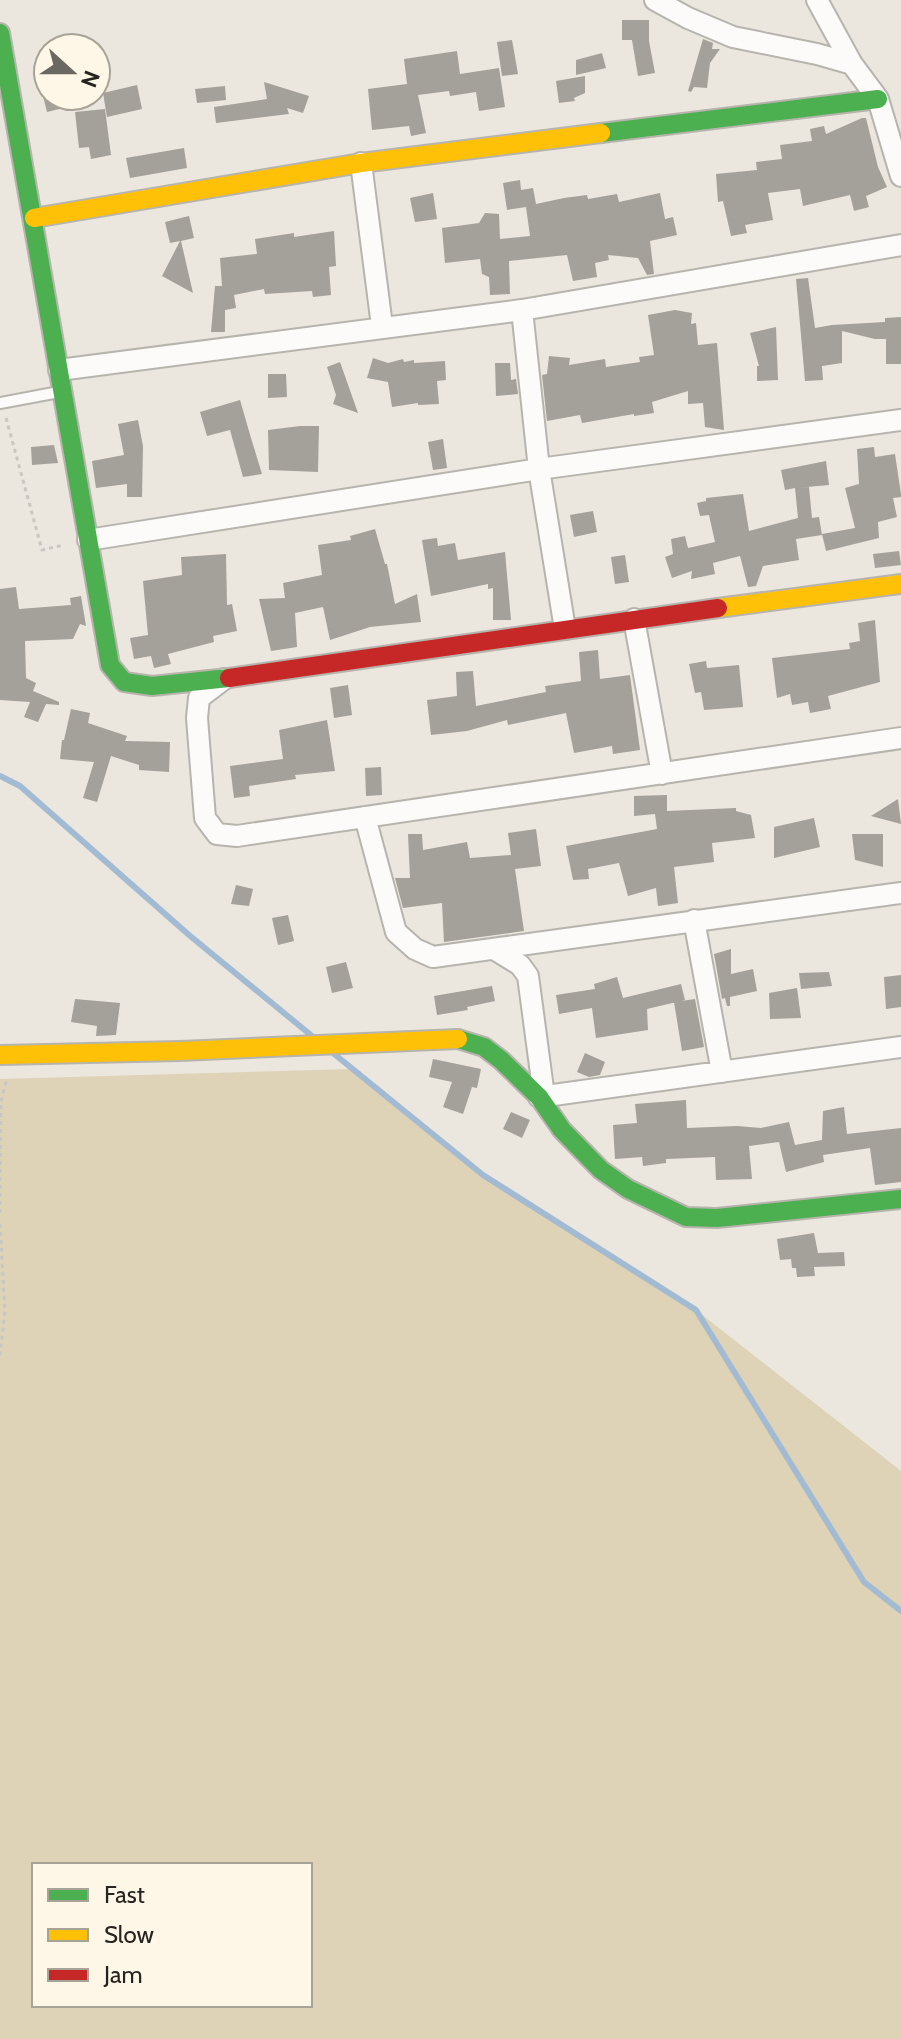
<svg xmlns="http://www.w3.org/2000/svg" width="901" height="2039" font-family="Cabin,sans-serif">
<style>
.green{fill:#ded2b7;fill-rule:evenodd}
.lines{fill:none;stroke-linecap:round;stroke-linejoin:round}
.stream{stroke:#a2bbd3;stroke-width:6}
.building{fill:#a4a09a}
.lane-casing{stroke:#b7b4ae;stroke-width:14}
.street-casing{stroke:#b7b4ae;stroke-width:24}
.fast-casing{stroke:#b7b4ae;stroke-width:22}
.slow-casing{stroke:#b7b4ae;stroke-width:22}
.jam-casing{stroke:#b7b4ae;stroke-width:22}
.path{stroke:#c8c7c4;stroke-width:3;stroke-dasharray:4 4;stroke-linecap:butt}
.lane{stroke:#fcfbfa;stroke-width:10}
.street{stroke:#fcfbfa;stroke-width:20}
.fast{stroke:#4caf50;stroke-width:18}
.slow{stroke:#ffc107;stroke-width:18}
.jam{stroke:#c62828;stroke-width:18}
</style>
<rect width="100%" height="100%" fill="#ebe7de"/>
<path class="green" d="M352,1069L483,1175L696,1310L901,1471V2039H0V1079ZM34,1865H310V2005H34Z"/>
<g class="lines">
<path class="stream" d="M0,776L20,786L189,935L312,1036
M333,1053L483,1175L696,1310L864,1582L901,1611"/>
</g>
<path class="building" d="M622,20H649V41L655,73L638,76L632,40H622Z
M703,39L713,43L712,49H720L710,63L707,88L694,87L691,92L688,91Z
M512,40L518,74L502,76L497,42Z
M457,51L460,74L499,68L505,107L479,111L476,92L450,96L449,91L418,95L426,133L411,136L409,126L372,130L368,89L407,84L404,59Z
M602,53L606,68L576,75V60Z
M585,76V93L574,98L575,101L559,103L556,81Z
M264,82L309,96L303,113L287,108L289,114L216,123L214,107L267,99Z
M137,85L142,109L107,117L103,93Z
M225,86L226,100L197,103L195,89Z
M43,96H87L88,102L47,112Z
M105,109L111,155L91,159L89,147L79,148L75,112Z
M862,118H866L878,167L887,187L866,196L869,207L854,211L850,195L803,206L800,189L768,193L773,220L745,225L747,233L731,236L723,201L718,202L716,174L757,170L756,162L782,159L780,145L812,141L810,129L824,126L826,134Z
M184,148L187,168L130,178L126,158Z
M520,180L521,190L533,188L536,204L564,198L587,195L588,199L617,194L619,202L660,193L665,219L673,217L677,235L650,241L654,274L647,275L638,258L608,255L609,260L595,263L597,277L573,281L567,255L509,261L510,294L490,295L489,277L482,274L480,259L445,263L442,228L479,223L485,213L499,214L500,239L530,236L526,207L507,210L503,183Z
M433,193L437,219L415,222L410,198Z
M189,216L194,238L181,241L193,293L162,276L180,241L170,243L165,222Z
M334,231L336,266L329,267L331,295L313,297L312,291L265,294L264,289L234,295L236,308L225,310V332H211L215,286H222L220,258L257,254L255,239L294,233V237Z
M808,278L815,328L832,325L885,322V318L901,317V364H886V339H875L842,331V363L822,366L823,380L805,381L796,279Z
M675,310L692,313L691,324L696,323L698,345L717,343L724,430L705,427L703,403L688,404V391L652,402L654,413L634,416V414L582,423L580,415L547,421L542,375L547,374L549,356L570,358L569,365L605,359L606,367L640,362L639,357L654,355L648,315Z
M776,327L778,380L757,381V366H759L750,333Z
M373,358L388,363L403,359L404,362L414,360V363L445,361L446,380L437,381L439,404L418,405V403L392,407L388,382L367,378Z
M340,362L358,413L333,404L336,395L327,367Z
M495,363H510L511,380L516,379L518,394L496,396Z
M268,374H286L287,397L268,398Z
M240,400L251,438L262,474L243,477L230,430L207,436L200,412Z
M138,420L143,446L142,497H127V484L96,488L92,461L124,455L118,424Z
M300,426H319L318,472L269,470L268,430Z
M443,439L447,468L433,470L428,442Z
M54,445L58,463L32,465L31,447Z
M874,447L875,457L895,454L901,494V497L893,498L897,517L878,522L879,538L826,551L822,534L855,528L845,488L859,484L857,449Z
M826,461L829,485L796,488L809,487L812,518L819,517L822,535L796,539L799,560L763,566L756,586L748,587L740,556L713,563L715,574L691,579L692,571L672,578L665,557L673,554L671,539L685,536L688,548L715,542L709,515L700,516L697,503L706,501V498L743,494L749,531L798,518L795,488L785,490L781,470Z
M593,511L597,532L574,537L570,515Z
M375,529L385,564H387L395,604L417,594L421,622L370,627L330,640L323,607L295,613L297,647L271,651L259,599L285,598L283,583L322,575L318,545L351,540L350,536Z
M437,538L438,546L455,543L458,560L505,552L511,620H493V588L488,589V584L431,596L422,540Z
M899,551L901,565L875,568L873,554Z
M226,554L227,605L232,604L237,631L213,636L214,642L168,654L171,664L154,668L151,656L134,659L130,638L148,635L143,581L182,575L181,557Z
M625,555L629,582L615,584L611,557Z
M16,587L19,609L71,605L70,598L81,596L86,626L80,624L73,639L25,641L26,678L36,683L33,691L59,702V705L46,704L38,722L24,717L30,702L0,700V589Z
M875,620L880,682L828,696L831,709L810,713L808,702L792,705L790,694L777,698L772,658L850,649L849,643L860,641L858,623Z
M598,650L600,679L630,675L640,750L613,754L612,746L574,753L566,713L508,725L507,720L467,731L431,735L427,700L457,696L456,672L473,671L476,706L546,692L545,686L581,681L579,652Z
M706,661L707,668L739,665L743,707L704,710L701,692L695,693L689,664Z
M348,685L352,715L334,718L330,688Z
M71,709L90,713L88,723L127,736L125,741L170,742L169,772L139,770V765L111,756L97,802L83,798L94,762L60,759L62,740H64Z
M327,720L335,771L295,775L296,779L249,786L250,796L234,798L230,766L283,759L279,730Z
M381,767L382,795L366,796L365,768Z
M667,795V811L736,808V811L751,815L755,838L712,843L714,862L674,867L678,903L658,906L656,888L628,896L619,863L588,869L589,879L573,880L566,846L657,829L655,814L634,816V796Z
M898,799L901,824L871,816Z
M814,818L820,847L774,858V827Z
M536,829L541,866L515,869L524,931L444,942L442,903L403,908L395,878H410L408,834H422L423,850L467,842L470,858L511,855L508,833Z
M852,834H883V867L855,860Z
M236,885L253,889L249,906L231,904Z
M288,915L294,941L278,945L272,918Z
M731,949V974L753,969L757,991L730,997V1006H727L725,998L722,999L714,954Z
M346,962L353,988L332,993L326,967Z
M829,972L832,986L801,989L799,973Z
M901,975V1007L886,1009L884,977Z
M617,977L623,998L681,984L685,1000L647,1009L648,1030L596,1038L592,1008L559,1014L556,995L595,989L594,984Z
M492,986L495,1001L467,1007L468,1010L437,1015L434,996Z
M797,988L801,1018L770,1019L769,993Z
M75,999L120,1003L116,1035L96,1036L97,1026L71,1022Z
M695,999L704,1047L682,1051L674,1002Z
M585,1053L605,1062L600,1075L589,1077L577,1072Z
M433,1059L481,1069L477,1088L472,1087L463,1114L443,1107L452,1082L429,1077Z
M686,1100L687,1128L737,1126L761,1128L789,1122L795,1145L822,1140L823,1111L844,1107L847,1134L901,1128V1182L875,1185L870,1148L823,1155L824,1162L786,1172L779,1142L749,1146L752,1179L716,1180L715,1157L666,1159V1163L643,1166L642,1157L615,1159L613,1125L637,1123L635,1104Z
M511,1112L530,1120L522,1138L503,1129Z
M814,1233L818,1253L844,1252L845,1266L814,1267L815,1276L797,1277L796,1268H792L791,1259L780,1260L777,1239Z"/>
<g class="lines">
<defs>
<path id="lane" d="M0,403L59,392"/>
<path id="street" d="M655,0L688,18L733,37L817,54L852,64L878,99L901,176
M817,0L852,64
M361,163L382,326
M522,310L539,469L565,629
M59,370L522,310L901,245
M88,540L539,469L901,420
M634,619L662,774
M224,679L199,698L197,718L205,818L217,834L237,836L901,738
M365,817L396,932L415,949L433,957L901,893
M694,920L722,1072
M494,949L520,965L528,976L544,1096
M539,1097L901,1047"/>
<path id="fast" d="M0,33L110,665L124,682L152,686L229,678
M601,133L878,99
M458,1039L484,1047L501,1060L539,1097L562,1130L601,1170L628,1189L686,1217L717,1218L901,1199"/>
<path id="slow" d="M34,218L361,163L601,133
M718,608L901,584
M0,1055L180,1051L458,1039"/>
<path id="jam" d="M229,678L718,608"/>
</defs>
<use href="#lane" class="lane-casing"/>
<use href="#street" class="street-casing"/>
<use href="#fast" class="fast-casing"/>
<use href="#slow" class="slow-casing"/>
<use href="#jam" class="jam-casing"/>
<path class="path" d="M6,418L42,550L64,545
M0,1213L1,1102L7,1078
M0,1224L5,1311L0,1356"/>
<use href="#lane" class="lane"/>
<use href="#street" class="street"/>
<use href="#fast" class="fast"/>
<use href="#slow" class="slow"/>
<use href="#jam" class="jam"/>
</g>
<rect x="32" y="1863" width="280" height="144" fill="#fef7e7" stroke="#a8a397" stroke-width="2"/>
<rect x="48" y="1889" width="40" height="12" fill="#4caf50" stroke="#a8a397" stroke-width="2"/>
<text x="104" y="1903" font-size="24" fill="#26241e">Fast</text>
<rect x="48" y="1929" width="40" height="12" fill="#ffc107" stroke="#a8a397" stroke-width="2"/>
<text x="104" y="1943" font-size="24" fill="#26241e">Slow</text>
<rect x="48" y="1969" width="40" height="12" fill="#c62828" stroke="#a8a397" stroke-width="2"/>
<text x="104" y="1983" font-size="24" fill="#26241e">Jam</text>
<g transform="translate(72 72) rotate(111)"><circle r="38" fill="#fef7e7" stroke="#a8a397" stroke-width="2"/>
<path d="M0-6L14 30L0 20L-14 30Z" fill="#6b6861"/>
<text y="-12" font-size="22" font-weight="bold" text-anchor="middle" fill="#26241e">N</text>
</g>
</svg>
